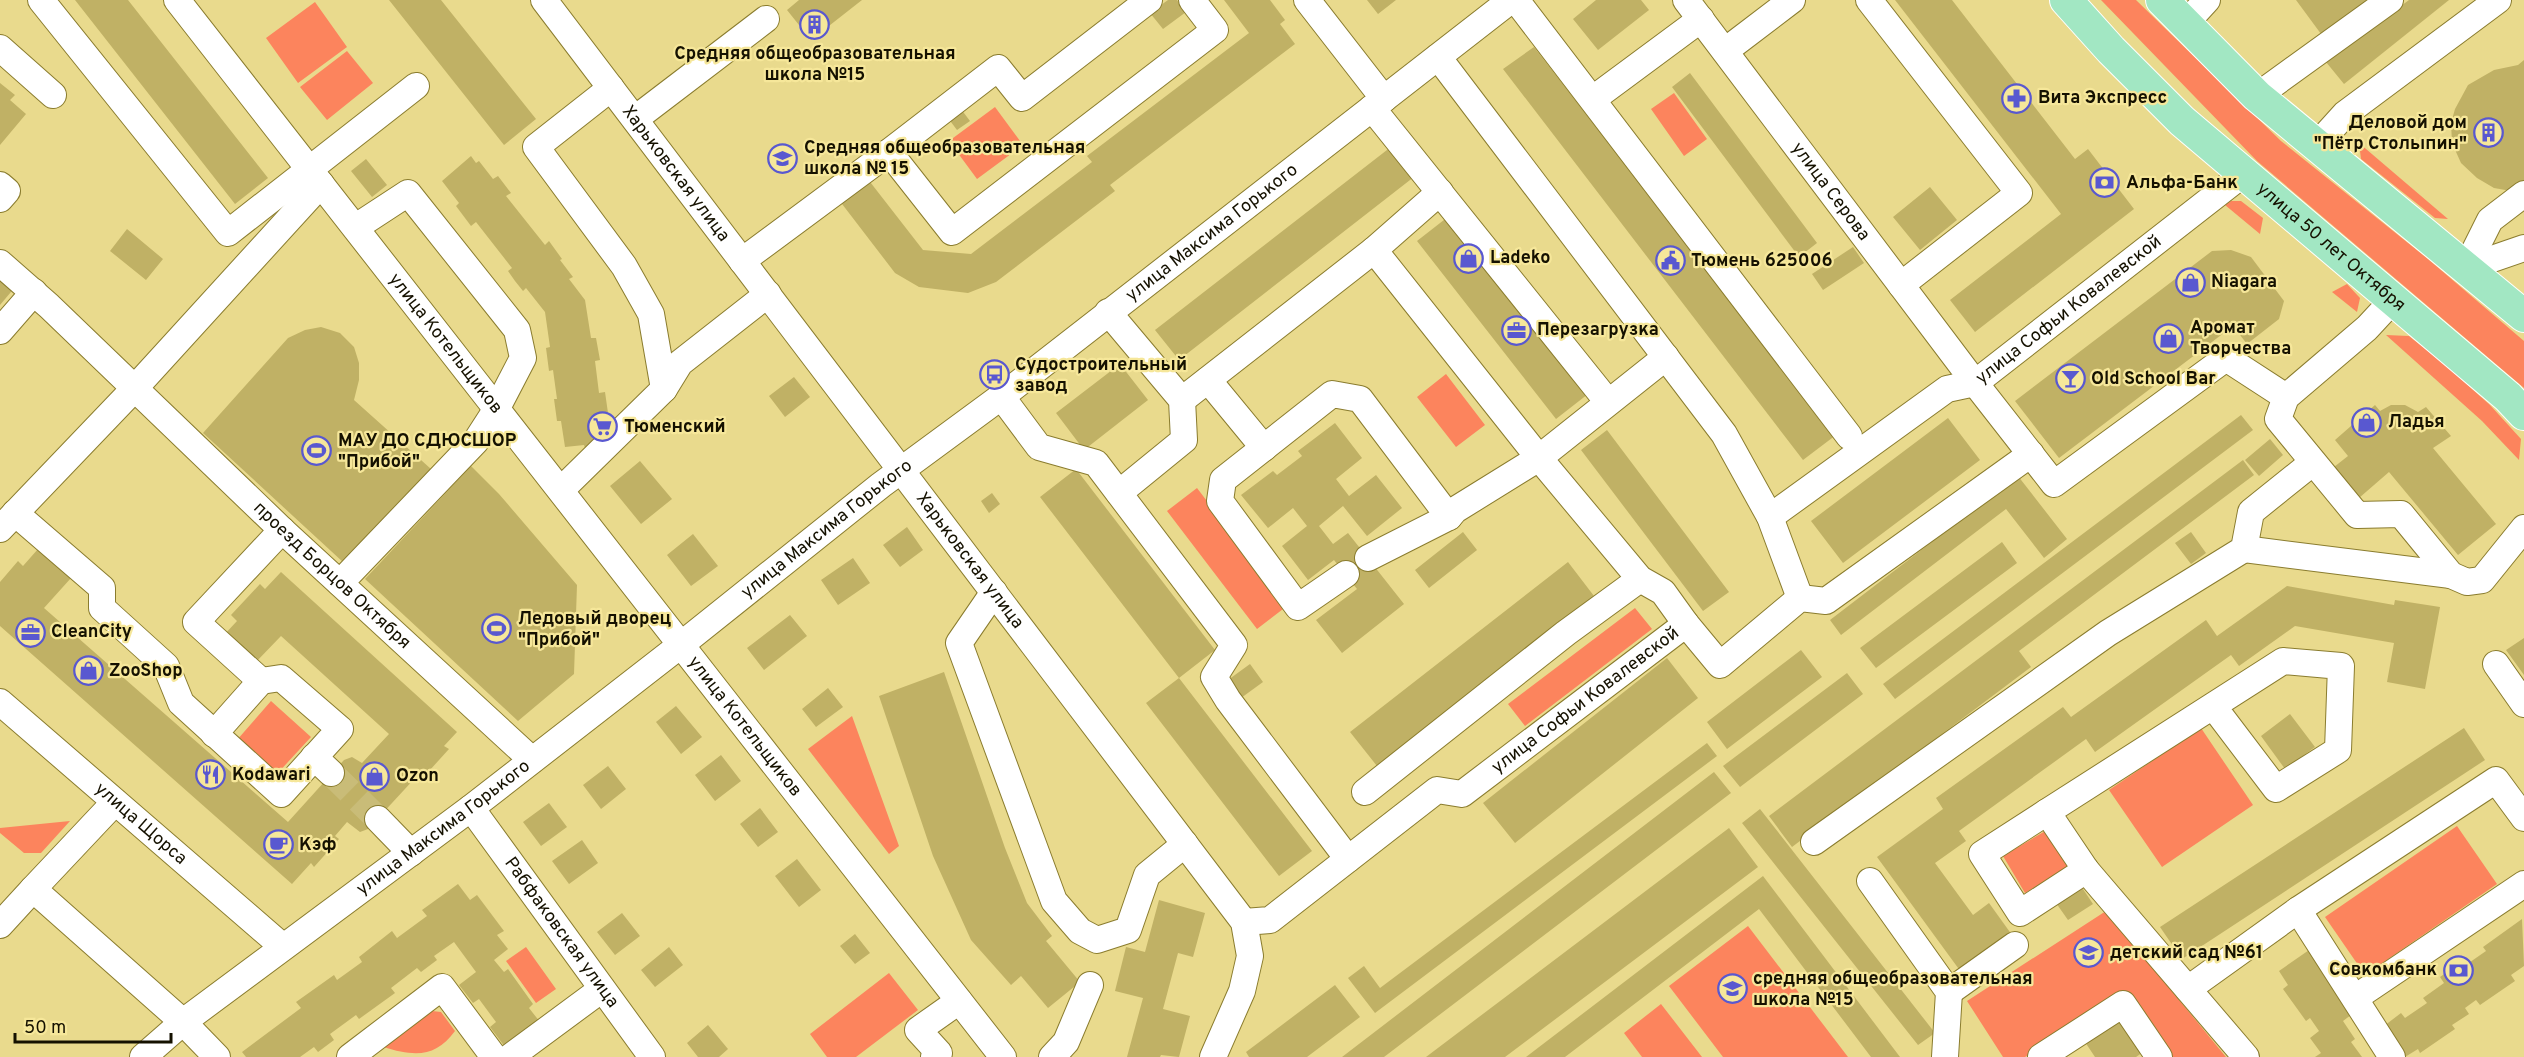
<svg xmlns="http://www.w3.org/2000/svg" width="2524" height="1057" font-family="Overpass,sans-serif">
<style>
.green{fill:#fc845d}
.building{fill:#c0b165}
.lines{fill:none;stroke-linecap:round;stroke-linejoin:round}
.minor-tunnel{stroke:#c9bc78;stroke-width:26;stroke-dasharray:26 13;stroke-linecap:butt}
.minor-casing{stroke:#8a7c2e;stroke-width:28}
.major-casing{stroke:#fff;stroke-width:34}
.minor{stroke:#fff;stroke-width:26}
.major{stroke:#a2e7c3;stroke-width:32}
.labels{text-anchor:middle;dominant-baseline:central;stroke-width:4.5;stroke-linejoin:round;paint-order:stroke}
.poi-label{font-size:18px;font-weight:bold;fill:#151100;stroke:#f6e79a;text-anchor:start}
.street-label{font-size:18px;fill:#151100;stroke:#f6e79a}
</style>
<rect width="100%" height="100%" fill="#e9da8d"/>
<path class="green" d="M2101,0H2136L2281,141L2428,259L2524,341V388L2257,161Z
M315,2L347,47L298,83L266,38Z
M347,51L373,83L327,120L300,87Z
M1674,93L1707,139L1684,156L1651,109Z
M995,107L1023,145L977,179L949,141Z
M2359,143L2448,219L2435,218L2361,159Z
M2231,201H2241L2263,218L2260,234L2225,205Z
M2347,284L2360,298L2357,312L2332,292Z
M2386,335L2409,336L2443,363L2490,405L2521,439L2519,460L2482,421Z
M1446,374L1485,425L1456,447L1417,397Z
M1197,488L1287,606L1257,629L1167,511Z
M1635,608L1652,629L1525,726L1508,704Z
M271,701L311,737L276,775L237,740Z
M852,716L899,846L889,854L808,749Z
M2201,728L2253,805L2162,867L2109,790Z
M70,821L41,853H24L0,833V828Z
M2457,826L2497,884L2365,975L2325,917Z
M2047,830L2069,867L2025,893L2003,856Z
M2106,911L2226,1057H2170L2125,995L2025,1057H2003L1967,1001Z
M1748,926L1848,1057H1723L1669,986Z
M526,947L556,989L536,1003L506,961Z
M889,973L918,1010L856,1057H827L810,1034Z
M1661,1004L1702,1057H1642L1624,1033Z
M432,1011L441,1012L455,1031C436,1057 416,1057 383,1047Z"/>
<path class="building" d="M75,0H128L268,178L235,204Z
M389,0H441L536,119L504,145Z
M799,0H862L811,40L787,10Z
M1168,0H1177L1186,12L1163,29L1150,13Z
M1224,0H1270L1285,20L1280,24L1295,44L1110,185L1115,191L996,282L968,293L919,287L895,273L839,200L867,178L923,250L971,254L1092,162L1087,156L1249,33Z
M1367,0H1396L1378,14Z
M1596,0H1641L1649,10L1598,50L1573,19Z
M1895,0H1952L2075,159L2088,149L2134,209L1975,332L1950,300L2061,214Z
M2296,0H2376L2324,38Z
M2409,0H2449L2344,84L2326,62Z
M1534,47L1836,435L1803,460L1503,69Z
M2524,60V187L2511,191L2494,188L2477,178L2461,163L2452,143L2451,123L2455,109L2468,85L2494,70L2518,65Z
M1690,73L1817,243L1799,257L1672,87Z
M0,83L15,95L10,100L26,114L0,145Z
M961,109L970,121L957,130L948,118Z
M1396,143L1419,173L1179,360L1155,330Z
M471,156L476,163L479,161L493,179L498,176L511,193L506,196L545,245L549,241L562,259L560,260L573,277L569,279L585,300L591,338H596L600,360L595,361L599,393L605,392L608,413L603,414L605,435L604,445L585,448L584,445L565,447L561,421H557L554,399H557L553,370L549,371L546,348L550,347L545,312L526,288L523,291L515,281L508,271L512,268L476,222L471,226L456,206L459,203L442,181Z
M366,159L387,185L372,197L351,171Z
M1930,187L1957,220L1920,250L1893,217Z
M1449,216L1588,394L1556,419L1417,241Z
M127,229L163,259L146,280L110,251Z
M1853,247L1864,263L1823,290L1812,274Z
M2231,250L2251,257L2284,301L2279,319L2247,344L2233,326L2059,458L2015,401L2212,251Z
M0,273L16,286L0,305Z
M321,327L340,333L354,347L359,363V380L354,400L431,469L344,563L203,433L288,338L305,330Z
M1120,364L1148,400L1084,450L1056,413Z
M794,377L810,397L785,417L769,396Z
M2375,405L2380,411L2391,405H2405L2418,412L2426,407L2451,436L2433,448L2496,524L2458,555L2389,472L2359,498L2334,467L2348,456L2335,440Z
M2241,415L2253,430L1895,699L1883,684Z
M1948,418L1980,460L1843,563L1811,521Z
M1335,423L1362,458L1336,479L1349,496L1376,475L1402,508L1367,536L1343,506L1319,526L1333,544L1348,533L1404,604L1342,653L1316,620L1357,589L1334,560L1308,580L1282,546L1307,526L1293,508L1268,528L1241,495L1273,471L1277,475L1302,456L1298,451Z
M1607,430L1729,592L1703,611L1581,450Z
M2270,439L2283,455L2259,476L2245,460Z
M2243,460L2254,475L2019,651L2031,667L1792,847L1769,816Z
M640,461L672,499L641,524L610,486Z
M471,466L499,494L577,585L574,674L518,721L365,579Z
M1076,469L1215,650L1179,678L1040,497Z
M2018,476L2067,539L2044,558L2006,509L1841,635L1830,620Z
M992,493L1000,504L989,513L981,501Z
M907,527L923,550L900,567L883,545Z
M1463,532L1477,550L1429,588L1415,570Z
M2191,532L2206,553L2191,564L2175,543Z
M693,534L718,566L691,586L667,555Z
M2002,542L2017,563L1876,668L1860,648Z
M38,549L71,578L44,608L288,822L344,760L352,757L362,763L389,734L281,636L255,663L224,635L237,621L231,615L260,584L265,589L281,572L457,732L444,746L449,749L420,781L416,777L368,829L360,832L347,822L335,836L339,839L314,867L311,863L292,884L0,626V582L18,561L23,566Z
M853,558L870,583L838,605L821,580Z
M1568,562L1594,596L1377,766L1350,732Z
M2287,586L2394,605L2395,600L2440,607L2425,689L2387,682L2394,643L2295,626L2239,666L2231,655L2095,752L2086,739L1959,831L1966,841L1935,863L1973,915L1989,903L2012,935L1961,972L1877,857L1943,809L1936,798L2063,707L2071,717L2206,620L2217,636Z
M790,615L807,636L764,670L747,648Z
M2524,638V675L2506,650Z
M1801,650L1822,677L1727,749L1707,722Z
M1667,658L1698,698L1515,843L1483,803Z
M1250,664L1263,682L1241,698L1228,680Z
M944,672L1005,848L1027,903L1052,936L1046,941L1080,982L1048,1008L1021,976L1011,985L971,940L933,856L879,696Z
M1847,673L1863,694L1740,787L1723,766Z
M1179,678L1312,851L1279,876L1146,703Z
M828,688L843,707L816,727L802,709Z
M676,706L702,737L681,754L656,722Z
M2290,714L2315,747L2285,769L2261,736Z
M2464,728L2485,760L2182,959L2160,927Z
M1707,743L1717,756L1375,1013L1348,978L1364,966L1380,988Z
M721,755L741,781L715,801L695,775Z
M608,766L626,789L601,809L583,785Z
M1714,772L1731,793L1384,1057H1342Z
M549,803L567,827L541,846L523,822Z
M760,808L778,832L758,847L740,824Z
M1760,809L1935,1033L1918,1045L1742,823Z
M1729,828L1758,867L1505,1057H1426Z
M582,840L598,863L569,884L552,861Z
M797,859L821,890L799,907L775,876Z
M1763,876L1900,1057H1871L1759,909L1565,1057H1526Z
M458,884L470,900L477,895L504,931L497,935L508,949L494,960L504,972L508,969L533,1004L529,1008L540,1022L505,1047L490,1027L496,1022L479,999L473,1003L459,985L476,972L454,942L434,956L437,960L421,972L417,968L391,988L395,993L359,1019L356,1015L330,1034L334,1040L318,1052L314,1047L300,1057H246L242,1052L301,1008L296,1002L334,975L337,980L362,962L359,957L392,931L397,938L427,916L422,910Z
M2081,886L2093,904L2068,920L2056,903Z
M1159,900L1205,913L1193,957L1178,953L1163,1009L1190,1016L1179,1057L1161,1055L1160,1057H1127L1143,998L1115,991L1126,947L1145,952Z
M622,913L640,936L615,955L597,932Z
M2522,919L2524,966L2511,975L2515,981L2480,1005L2476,1000L2465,1008L2469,1014L2452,1025L2455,1029L2420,1053L2418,1049L2405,1057L2384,1026L2401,1013L2405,1018L2427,1003L2423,998L2444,983L2440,977L2460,963L2463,967L2486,951L2483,947Z
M855,934L870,953L855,964L840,946Z
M669,947L683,965L655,987L641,970Z
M2312,948L2326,968L2321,971L2337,995L2355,1012L2343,1021L2355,1039L2351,1042L2362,1057H2315L2321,1053L2310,1038L2319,1031L2310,1018L2306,1021L2283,989L2288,985L2279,971Z
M1335,985L1360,1017L1307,1057H1249L1246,1052Z
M2123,1011L2149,1048L2136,1057H2095L2083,1039Z
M708,1025L728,1049L719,1057H698L687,1043Z"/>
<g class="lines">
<path class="minor-tunnel" d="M331,773L378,819"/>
<defs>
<g id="minor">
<path d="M41,0L228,233L416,86"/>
<path id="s1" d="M177,0L1003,1057"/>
<path id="s2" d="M544,0L1244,922L1250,956L1242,991L1213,1057"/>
<path d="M1307,0L1384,99"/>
<path d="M1516,0L1849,436"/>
<path id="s3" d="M1686,0L1975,383L2054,484L2226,358L2286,397"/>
<path d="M1869,0L2019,193L1901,285"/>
<path d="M2185,24L2207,0"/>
<path d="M0,48L53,95"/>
<path d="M1725,51L1792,0"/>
<path d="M1438,57L1724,434L1770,517L1800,598"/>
<path d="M611,88L536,147L624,266L651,314L664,389"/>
<path d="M2257,96L2390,0"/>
<path d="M1593,99L1701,19"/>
<path d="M1372,108L1608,402"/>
<path d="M635,119L766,19"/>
<path d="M2316,146L2345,114L2498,0"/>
<path d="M889,152L998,68L1022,98L1149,0"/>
<path d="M0,185L7,191L0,199"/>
<path d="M1374,250L1539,458L1640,579L1663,592L1686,624"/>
<path d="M742,261L889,152L952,232L1215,30L1192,0"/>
<path id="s4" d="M0,263L49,306L282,530L532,760"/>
<path d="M2466,268L2490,220L2524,194"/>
<path d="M2466,268L2524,248"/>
<path d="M2392,301L2367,328L2286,397L2278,419L2357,515L2401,514L2451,575L2467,582L2482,580L2524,528"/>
<path d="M1108,312L1182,400L1184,440L1119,493"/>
<path d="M0,331L34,292"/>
<path d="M1208,380L1264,448"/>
<path d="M1001,396L1039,447L1096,463L1234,645L1214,677L1228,700L1348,859"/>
<path d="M1182,400L1374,250L1440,192"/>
<path d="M561,490L664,389L680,363L768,294"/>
<path d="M15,513L102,588V608L166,666L181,703L281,794L340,729L281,678L261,681L196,622L282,530"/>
<path id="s5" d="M1770,517L1947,389L1975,383L2243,174"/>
<path d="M0,529L134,389L321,184"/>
<path d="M2244,549L2451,575"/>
<path d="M1368,558L1449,517"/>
<path d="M1346,574L1298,607L1220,501L1223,480L1332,394L1360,399L1449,517L1455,510L1539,458L1666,357"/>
<path d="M340,583L476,441L496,410L523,358L517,330L408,193L356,227"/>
<path d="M994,592L959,643L1054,901L1080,931L1097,940L1128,930L1147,875L1185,844"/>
<path d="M2496,664L2524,704"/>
<path id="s6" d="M0,702L282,946"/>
<path d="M2213,706L2276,789L2338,750L2341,666L2283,661L2047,812L2086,870L2246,1057"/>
<path d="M214,734L261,681"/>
<path d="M314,757L331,773"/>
<path d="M1365,792L1566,633L1640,579"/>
<path id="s7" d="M471,808L652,1057"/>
<path d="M2047,812L1982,854L2020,913L2086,870"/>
<path d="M378,819L411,853"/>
<path d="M1814,842L2108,633L2244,549L2251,512L2312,463"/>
<path d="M1870,881L1949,992L1945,1057"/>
<path d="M33,889L115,802"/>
<path d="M2298,910L2392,1057"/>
<path id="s8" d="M1244,922L1270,920L1437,790L1462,794L1686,624L1720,665L1800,598L1826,601L2031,454"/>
<path d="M0,925L33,889L183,1022L217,1057"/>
<path d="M2188,989L2298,910L2496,780L2524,818"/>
<path d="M1949,992L2015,945"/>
<path d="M2355,998L2524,884"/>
<path id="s9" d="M143,1057L183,1022L471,808L682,644L881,485L1006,393L1511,0"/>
<path d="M350,1057L442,987L494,1057"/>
<path d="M510,1057L602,989"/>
<path d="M934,1057L939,1053L918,1030L959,1001"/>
<path d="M1052,1057L1066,1042L1090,985"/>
<path d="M2041,1057L2123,1004L2159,1057"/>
</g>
<g id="major">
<path id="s10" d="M2066,0L2111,50L2182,121L2508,397L2524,414"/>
<path d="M2162,0L2257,96L2524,316"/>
</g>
</defs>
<use href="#minor" class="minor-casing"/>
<use href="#major" class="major-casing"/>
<use href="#minor" class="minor"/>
<use href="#major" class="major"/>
</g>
<defs>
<symbol id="building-ring" viewBox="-11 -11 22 22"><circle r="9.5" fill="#f6e79a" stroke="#5958d0" stroke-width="1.5"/><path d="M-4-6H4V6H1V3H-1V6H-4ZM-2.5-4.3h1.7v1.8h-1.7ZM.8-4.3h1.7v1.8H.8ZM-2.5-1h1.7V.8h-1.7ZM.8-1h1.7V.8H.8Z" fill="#5958d0"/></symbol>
<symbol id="pharmacy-ring" viewBox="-11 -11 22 22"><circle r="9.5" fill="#f6e79a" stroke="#5958d0" stroke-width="1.5"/><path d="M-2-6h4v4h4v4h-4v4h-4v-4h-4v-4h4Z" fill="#5958d0"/></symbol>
<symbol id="school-ring" viewBox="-11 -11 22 22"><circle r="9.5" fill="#f6e79a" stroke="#5958d0" stroke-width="1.5"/><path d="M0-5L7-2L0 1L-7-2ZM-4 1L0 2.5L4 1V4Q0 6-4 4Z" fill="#5958d0"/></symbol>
<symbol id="bank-ring" viewBox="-11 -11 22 22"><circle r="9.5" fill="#f6e79a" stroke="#5958d0" stroke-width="1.5"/><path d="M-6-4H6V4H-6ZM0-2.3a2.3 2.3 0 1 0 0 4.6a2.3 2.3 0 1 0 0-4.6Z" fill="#5958d0"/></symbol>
<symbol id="shop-ring" viewBox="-11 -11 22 22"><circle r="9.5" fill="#f6e79a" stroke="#5958d0" stroke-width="1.5"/><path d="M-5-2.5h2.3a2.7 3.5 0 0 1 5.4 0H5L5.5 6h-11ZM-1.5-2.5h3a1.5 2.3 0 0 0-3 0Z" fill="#5958d0"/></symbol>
<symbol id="civic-ring" viewBox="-11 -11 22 22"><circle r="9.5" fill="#f6e79a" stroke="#5958d0" stroke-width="1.5"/><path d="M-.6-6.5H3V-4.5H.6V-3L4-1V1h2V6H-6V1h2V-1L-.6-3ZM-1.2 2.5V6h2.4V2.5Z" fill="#5958d0"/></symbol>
<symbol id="office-ring" viewBox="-11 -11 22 22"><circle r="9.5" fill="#f6e79a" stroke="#5958d0" stroke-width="1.5"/><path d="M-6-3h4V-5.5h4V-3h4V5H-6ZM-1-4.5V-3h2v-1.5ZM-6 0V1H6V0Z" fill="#5958d0"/></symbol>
<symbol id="bus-ring" viewBox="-11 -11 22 22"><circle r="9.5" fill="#f6e79a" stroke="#5958d0" stroke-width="1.5"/><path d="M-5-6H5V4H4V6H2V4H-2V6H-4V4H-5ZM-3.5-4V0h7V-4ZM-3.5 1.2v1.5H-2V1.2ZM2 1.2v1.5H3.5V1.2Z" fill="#5958d0"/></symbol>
<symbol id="bar-ring" viewBox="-11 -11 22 22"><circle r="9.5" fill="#f6e79a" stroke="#5958d0" stroke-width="1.5"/><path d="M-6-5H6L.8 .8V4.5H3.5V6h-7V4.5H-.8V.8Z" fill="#5958d0"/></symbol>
<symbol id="supermarket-ring" viewBox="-11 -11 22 22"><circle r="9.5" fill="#f6e79a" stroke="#5958d0" stroke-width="1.5"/><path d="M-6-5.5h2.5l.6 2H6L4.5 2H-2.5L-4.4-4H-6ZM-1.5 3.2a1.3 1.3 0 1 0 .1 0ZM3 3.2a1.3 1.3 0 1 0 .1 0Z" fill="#5958d0"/></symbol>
<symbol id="stadium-ring" viewBox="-11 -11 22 22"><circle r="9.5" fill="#f6e79a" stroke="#5958d0" stroke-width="1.5"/><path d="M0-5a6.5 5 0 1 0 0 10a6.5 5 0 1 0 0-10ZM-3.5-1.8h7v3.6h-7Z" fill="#5958d0"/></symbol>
<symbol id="restaurant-ring" viewBox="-11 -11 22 22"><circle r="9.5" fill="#f6e79a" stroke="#5958d0" stroke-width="1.5"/><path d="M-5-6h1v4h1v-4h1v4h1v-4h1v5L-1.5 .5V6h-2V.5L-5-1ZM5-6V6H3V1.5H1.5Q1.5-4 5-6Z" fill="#5958d0"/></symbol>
<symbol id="cafe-ring" viewBox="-11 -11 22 22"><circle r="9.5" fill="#f6e79a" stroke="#5958d0" stroke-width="1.5"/><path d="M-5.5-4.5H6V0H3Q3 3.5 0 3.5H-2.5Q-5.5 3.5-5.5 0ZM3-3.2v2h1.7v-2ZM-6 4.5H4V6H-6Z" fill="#5958d0"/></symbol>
</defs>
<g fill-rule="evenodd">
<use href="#building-ring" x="798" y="8" width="33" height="33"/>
<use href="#pharmacy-ring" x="2000" y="82" width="33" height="33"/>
<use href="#building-ring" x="2472" y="116" width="33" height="33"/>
<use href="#school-ring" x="766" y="142" width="33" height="33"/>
<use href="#bank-ring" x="2088" y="166" width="33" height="33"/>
<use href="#shop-ring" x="1452" y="242" width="33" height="33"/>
<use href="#civic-ring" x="1654" y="244" width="33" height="33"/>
<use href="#shop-ring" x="2174" y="266" width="33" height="33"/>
<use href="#office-ring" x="1500" y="314" width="33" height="33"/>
<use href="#shop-ring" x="2152" y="322" width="33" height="33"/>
<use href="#bus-ring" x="978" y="358" width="33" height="33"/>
<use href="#bar-ring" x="2054" y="362" width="33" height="33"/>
<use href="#shop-ring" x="2350" y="406" width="33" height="33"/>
<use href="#supermarket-ring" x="586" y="410" width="33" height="33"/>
<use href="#stadium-ring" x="300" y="434" width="33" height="33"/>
<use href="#stadium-ring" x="480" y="612" width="33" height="33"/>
<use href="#office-ring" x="14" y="616" width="33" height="33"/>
<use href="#shop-ring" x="72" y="654" width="33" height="33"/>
<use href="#restaurant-ring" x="194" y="758" width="33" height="33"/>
<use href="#shop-ring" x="358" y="760" width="33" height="33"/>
<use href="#cafe-ring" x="262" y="828" width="33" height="33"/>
<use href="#school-ring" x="2072" y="936" width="33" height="33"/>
<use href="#bank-ring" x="2442" y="954" width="33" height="33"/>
<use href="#school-ring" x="1716" y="972" width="33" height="33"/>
</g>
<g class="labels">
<g class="poi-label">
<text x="815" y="54" text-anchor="middle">Средняя общеобразовательная<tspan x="815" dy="21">школа №15</tspan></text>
<text x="2038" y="98">Вита Экспресс</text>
<text x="2467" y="123" text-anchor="end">Деловой дом<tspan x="2467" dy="21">"Пётр Столыпин"</tspan></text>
<text x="804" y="148">Средняя общеобразовательная<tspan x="804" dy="21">школа № 15</tspan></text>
<text x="2126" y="183">Альфа-Банк</text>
<text x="1490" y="258">Ladeko</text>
<text x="1691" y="261">Тюмень 625006</text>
<text x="2211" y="282">Niagara</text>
<text x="2190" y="328">Аромат<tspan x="2190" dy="21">Творчества</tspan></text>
<text x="1537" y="330">Перезагрузка</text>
<text x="1015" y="365">Судостроительный<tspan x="1015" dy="21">завод</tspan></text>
<text x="2091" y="379">Old School Bar</text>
<text x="2388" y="422">Ладья</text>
<text x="624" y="427">Тюменский</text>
<text x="338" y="441">МАУ ДО СДЮСШОР<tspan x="338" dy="21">"Прибой"</tspan></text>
<text x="518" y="619">Ледовый дворец<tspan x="518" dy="21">"Прибой"</tspan></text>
<text x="51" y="632">CleanCity</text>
<text x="109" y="671">ZooShop</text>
<text x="232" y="775">Kodawari</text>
<text x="396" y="776">Ozon</text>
<text x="299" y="845">Кэф</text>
<text x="2110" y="953">детский сад №61</text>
<text x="2437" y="970" text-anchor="end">Совкомбанк</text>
<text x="1753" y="979">средняя общеобразовательная<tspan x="1753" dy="21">школа №15</tspan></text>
</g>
<g class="street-label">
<text stroke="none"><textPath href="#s2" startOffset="218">Харьковская улица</textPath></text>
<text stroke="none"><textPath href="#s3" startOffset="240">улица Серова</textPath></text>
<text stroke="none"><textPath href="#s9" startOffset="1350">улица Максима Горького</textPath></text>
<text stroke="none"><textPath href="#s10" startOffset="363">улица 50 лет Октября</textPath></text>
<text stroke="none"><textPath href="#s5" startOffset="366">улица Софьи Ковалевской</textPath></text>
<text stroke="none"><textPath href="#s1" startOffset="436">улица Котельщиков</textPath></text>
<text stroke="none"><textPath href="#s9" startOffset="864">улица Максима Горького</textPath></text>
<text stroke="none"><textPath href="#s2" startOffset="704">Харьковская улица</textPath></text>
<text stroke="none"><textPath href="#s4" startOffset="456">проезд Борцов Октября</textPath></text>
<text stroke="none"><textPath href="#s8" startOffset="418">улица Софьи Ковалевской</textPath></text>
<text stroke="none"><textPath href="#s1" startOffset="922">улица Котельщиков</textPath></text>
<text stroke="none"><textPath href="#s6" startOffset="186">улица Щорса</textPath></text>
<text stroke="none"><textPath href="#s9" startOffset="378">улица Максима Горького</textPath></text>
<text stroke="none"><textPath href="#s7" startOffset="154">Рабфаковская улица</textPath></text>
</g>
</g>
<path d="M15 1033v9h156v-9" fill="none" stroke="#151100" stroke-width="3"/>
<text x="24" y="1033" font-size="18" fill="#151100" stroke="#f6e79a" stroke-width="4.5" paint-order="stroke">50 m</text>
</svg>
